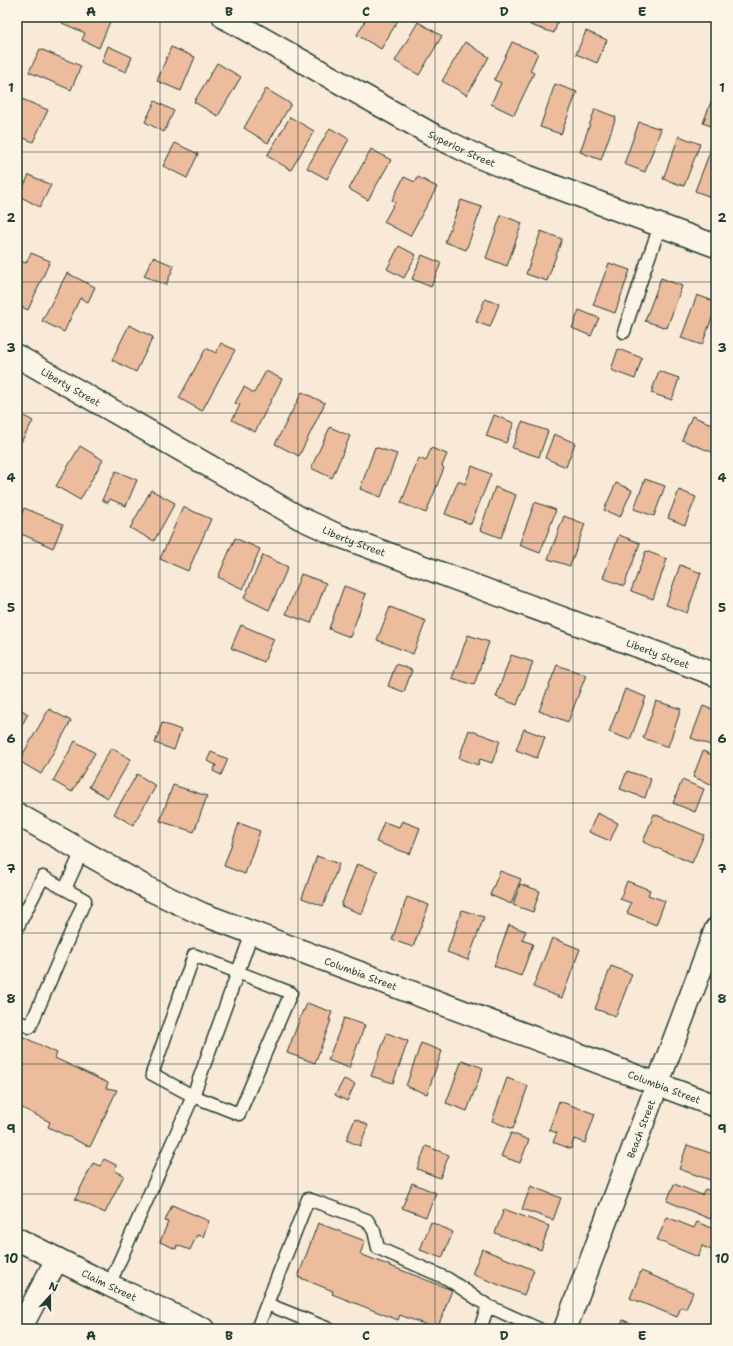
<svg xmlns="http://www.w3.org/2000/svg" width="733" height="1346" font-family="'Shantell Sans',sans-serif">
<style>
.building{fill:#ecbc9d;stroke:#1f3d34}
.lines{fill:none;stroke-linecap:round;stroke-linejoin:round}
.lane-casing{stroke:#1f3d34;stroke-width:15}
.street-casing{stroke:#1f3d34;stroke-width:25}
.lane{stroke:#fcf5e5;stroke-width:12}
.street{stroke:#fcf5e5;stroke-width:22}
.grid{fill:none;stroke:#1f3d34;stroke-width:1;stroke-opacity:0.55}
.labels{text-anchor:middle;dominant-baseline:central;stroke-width:3.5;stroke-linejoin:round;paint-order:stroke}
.street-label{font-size:10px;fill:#1f3d34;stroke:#fcf5e5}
.neatline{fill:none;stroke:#1f3d34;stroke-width:1.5}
.grid-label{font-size:13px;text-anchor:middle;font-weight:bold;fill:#1f3d34}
</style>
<rect width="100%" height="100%" fill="#f9ead7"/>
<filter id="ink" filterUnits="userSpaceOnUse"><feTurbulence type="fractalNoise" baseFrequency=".025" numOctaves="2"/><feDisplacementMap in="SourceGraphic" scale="8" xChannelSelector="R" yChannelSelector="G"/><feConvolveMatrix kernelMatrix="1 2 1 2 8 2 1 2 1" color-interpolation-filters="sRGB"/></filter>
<g filter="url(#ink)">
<path class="building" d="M64,17H106L111,19L99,48L82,40L85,33L62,23Z
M367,17H400L381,49L357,35Z
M533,17H559L554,33L530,25Z
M418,22L442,36L419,75L395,61Z
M586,31L607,40L597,63L576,54Z
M465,42L489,57L467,95L442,81Z
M512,42L538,53L530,71L534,73L514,115L491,104L501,83L494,80Z
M108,46L132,57L126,72L102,62Z
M171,47L195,57L181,91L157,81Z
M40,49L81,66L71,90L29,72Z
M217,63L241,77L218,116L194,102Z
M555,84L577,92L561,134L540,127Z
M266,89L291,104L268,143L244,128Z
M17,97L48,110L33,142L17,135Z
M712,99L716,101V128L703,123Z
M155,101L174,111L164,132L145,122Z
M595,109L616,117L601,160L580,152Z
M290,117L314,131L291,170L267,156Z
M639,122L661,129L645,172L624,164Z
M330,128L349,139L327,179L307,168Z
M679,136L700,144L684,186L663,179Z
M175,143L198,154L187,178L163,166Z
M371,149L391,160L368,200L349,189Z
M711,149L716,151V199L695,191Z
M29,175L51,185L40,207L19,196Z
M404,177L415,182L418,177L437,187L410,236L384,222L395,202L392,200Z
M461,200L482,207L466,250L445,242Z
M501,215L522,223L507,266L486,258Z
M541,231L562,239L547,281L526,274Z
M399,246L416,255L404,278L387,269Z
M31,253L50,261L28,310L17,305V260L26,263Z
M422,255L441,263L431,287L412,279Z
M153,257L174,266L166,285L144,276Z
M609,263L630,270L615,313L593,305Z
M67,273L95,287L88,302L80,298L64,332L42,321Z
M661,278L682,286L667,328L645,321Z
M697,295L716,302V307L702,345L681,338Z
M485,299L499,304L490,327L476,322Z
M579,310L599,318L591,336L572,328Z
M129,325L153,337L136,372L112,360Z
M221,343L235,350L202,411L179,398L206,348L216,353Z
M618,349L642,358L635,379L611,370Z
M266,371L282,379L255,432L232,420L240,405L235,403L244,387L254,393Z
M659,371L679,378L672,400L651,393Z
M302,392L325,403L299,456L275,444Z
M17,412L33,421L17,449Z
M494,415L514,423L506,443L486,436Z
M692,416L716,426V449L714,453L682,440Z
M522,422L548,431L539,457L512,448Z
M330,427L350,436L332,478L311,468Z
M554,434L575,443L566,467L545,458Z
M80,446L103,460L80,500L56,486Z
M375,447L397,454L381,497L360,489Z
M431,448L447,454L442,466L444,468L426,513L401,503L419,458L426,461Z
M472,466L491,474L471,524L445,514L458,481L465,484Z
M116,471L137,480L126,506L110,499L108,503L102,500Z
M645,479L665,486L654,516L634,509Z
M616,483L632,490L620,517L604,510Z
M495,487L516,495L501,538L480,530Z
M151,490L175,503L154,541L130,528Z
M679,490L696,497L685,525L668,518Z
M535,502L556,510L540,553L519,545Z
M183,507L211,519L188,571L160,559Z
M24,508L63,524L53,548L17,532V525Z
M564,516L585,524L570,566L548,559Z
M619,535L640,543L624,586L603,578Z
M235,538L260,549L243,589L218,577Z
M646,551L667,559L653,599L631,591Z
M263,555L288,567L269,610L244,598Z
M680,565L701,573L687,613L666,605Z
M301,574L326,583L311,623L286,614Z
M344,586L366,594L350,637L329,629Z
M390,607L426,621L413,654L377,640Z
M241,625L274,639L264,662L231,648Z
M468,635L489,642L474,685L452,678Z
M511,655L533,662L517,705L496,697Z
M396,664L412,670L404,692L388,686Z
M557,665L586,675L568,722L539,711Z
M625,689L646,697L630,740L609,732Z
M656,701L681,709L668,747L643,738Z
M703,706L716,711V747L691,738Z
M17,707L28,714L17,734Z
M49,709L71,721L41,774L19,761Z
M162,723L181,730L174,750L155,743Z
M524,729L545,737L537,758L516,750Z
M469,730L500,741L492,763L480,759L478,765L459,758Z
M75,741L95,753L72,792L53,781Z
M111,748L131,759L108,798L89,787Z
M703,751L716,757V786L693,777Z
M211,752L228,759L221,775L213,771L216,765L207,761Z
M627,771L651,779L645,798L620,789Z
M137,774L156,786L133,825L114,814Z
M682,780L704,789L695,812L673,803Z
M173,785L207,796L194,832L160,821Z
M597,813L618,823L610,841L589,832Z
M654,814L704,835L692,863L643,842Z
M402,821L420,828L410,854L376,842L384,822L399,827Z
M239,823L260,831L245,874L224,866Z
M317,856L339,864L323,906L302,898Z
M357,864L378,871L362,914L341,906Z
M500,871L521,879L511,904L490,895Z
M627,881L650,890L648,895L665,901L656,925L627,913L631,903L620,899Z
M520,884L540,891L533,912L513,905Z
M407,897L429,905L413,947L392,940Z
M462,910L484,917L468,960L447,952Z
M509,925L526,931L522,940L533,944L521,976L494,966Z
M552,938L580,949L562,998L533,987Z
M611,966L632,974L616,1016L595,1009Z
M307,1003L332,1012L329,1020H331L315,1063L287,1053L303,1010L304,1011Z
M344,1018L365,1025L349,1068L328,1060Z
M387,1033L408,1041L393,1083L371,1076Z
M17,1034L57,1053L55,1058L108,1083L106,1088L117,1090L90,1147L48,1127L50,1122L20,1107L17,1114Z
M421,1043L442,1051L427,1094L406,1086Z
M462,1060L483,1068L467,1111L446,1103Z
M507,1078L528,1086L513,1129L492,1121Z
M344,1079L355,1084L347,1101L335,1095Z
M559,1101L595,1114L585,1143L574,1139L571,1149L553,1142L557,1133L549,1130Z
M355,1119L368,1125L360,1146L346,1140Z
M511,1133L529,1140L520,1163L501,1156Z
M687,1145L716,1155V1182L679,1169Z
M426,1146L449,1155L440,1178L417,1169Z
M104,1159L116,1165L115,1171L124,1175L105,1213L75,1199L93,1163L100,1166Z
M412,1183L436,1193L426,1217L402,1208Z
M674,1184L702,1195L705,1189L716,1193V1205L710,1219L667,1201Z
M531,1186L561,1198L553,1220L522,1209Z
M172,1205L209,1221L203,1237L197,1235L190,1250L177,1245L176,1249L160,1242L168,1222L165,1221Z
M504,1209L549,1226L541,1250L495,1233Z
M667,1217L694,1228L697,1222L716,1230V1252L702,1246L698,1257L657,1240Z
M431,1222L453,1232L442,1258L420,1250Z
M318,1223L365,1241L360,1254L452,1290L437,1329L400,1315L398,1320L332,1294L333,1291L298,1277Z
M482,1249L534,1270L524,1295L472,1274Z
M641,1271L693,1292L686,1309L681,1307L677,1317L630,1298Z
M623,1320L644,1329H619Z"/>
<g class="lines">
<defs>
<path id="lane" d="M624,332L645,268L660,226
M65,889L82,851
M17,928L43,877L85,900L30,1027L17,1021
M194,955L291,993L239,1114L193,1096L152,1074Z
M109,1285L193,1096L252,933
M267,1304L329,1329
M488,1306L539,1329
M257,1329L308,1199L367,1220L374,1231L378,1248L448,1279L488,1306L480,1329"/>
<g id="street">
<path id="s1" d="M224,17L433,135L479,157L529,177L716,246"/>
<path id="s2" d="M17,356L300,518L337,535L716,675"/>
<path id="s3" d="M17,814L151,890L202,914L716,1106"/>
<path id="s4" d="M17,1239L109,1285L203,1329"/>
<path d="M20,1329L57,1259"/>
<path id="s5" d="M565,1329L716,929"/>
</g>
</defs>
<use href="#lane" class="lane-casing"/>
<use href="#street" class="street-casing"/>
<use href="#lane" class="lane"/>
<use href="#street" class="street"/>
</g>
</g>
<path class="grid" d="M160,17V1329M298,17V1329M435,17V1329M573,17V1329M17,152H716M17,282H716M17,413H716M17,543H716M17,673H716M17,803H716M17,933H716M17,1064H716M17,1194H716"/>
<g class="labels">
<g class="street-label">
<text stroke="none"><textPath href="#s1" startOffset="272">Superior Street</textPath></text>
<text stroke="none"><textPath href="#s2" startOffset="62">Liberty Street</textPath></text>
<text stroke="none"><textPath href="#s2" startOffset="385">Liberty Street</textPath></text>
<text stroke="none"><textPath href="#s2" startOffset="709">Liberty Street</textPath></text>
<text stroke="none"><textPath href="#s3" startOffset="380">Columbia Street</textPath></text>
<text stroke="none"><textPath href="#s3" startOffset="704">Columbia Street</textPath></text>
<text stroke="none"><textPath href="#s5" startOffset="214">Beach Street</textPath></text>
<text stroke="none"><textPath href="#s4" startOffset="103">Claim Street</textPath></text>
</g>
</g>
<rect width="733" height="1346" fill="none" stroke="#fcf5e5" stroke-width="44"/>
<g transform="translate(50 1296) rotate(21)" stroke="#fcf5e5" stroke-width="3" paint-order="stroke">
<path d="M0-3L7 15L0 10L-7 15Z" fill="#1f3d34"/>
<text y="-6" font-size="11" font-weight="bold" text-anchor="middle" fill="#1f3d34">N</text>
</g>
<rect x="22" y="22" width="689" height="1302" class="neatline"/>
<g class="grid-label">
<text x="91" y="16">A</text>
<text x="229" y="16">B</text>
<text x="366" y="16">C</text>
<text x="504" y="16">D</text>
<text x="642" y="16">E</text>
<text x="11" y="92">1</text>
<text x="722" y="92">1</text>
<text x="11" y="222">2</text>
<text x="722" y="222">2</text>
<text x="11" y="352">3</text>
<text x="722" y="352">3</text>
<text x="11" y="482">4</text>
<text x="722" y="482">4</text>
<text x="11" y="612">5</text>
<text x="722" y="612">5</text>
<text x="11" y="743">6</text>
<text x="722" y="743">6</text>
<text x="11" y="873">7</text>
<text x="722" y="873">7</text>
<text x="11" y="1003">8</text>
<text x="722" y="1003">8</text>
<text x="11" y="1133">9</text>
<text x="722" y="1133">9</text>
<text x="11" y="1263">10</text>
<text x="722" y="1263">10</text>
<text x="91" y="1340">A</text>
<text x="229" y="1340">B</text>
<text x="366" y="1340">C</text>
<text x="504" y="1340">D</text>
<text x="642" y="1340">E</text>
</g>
</svg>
